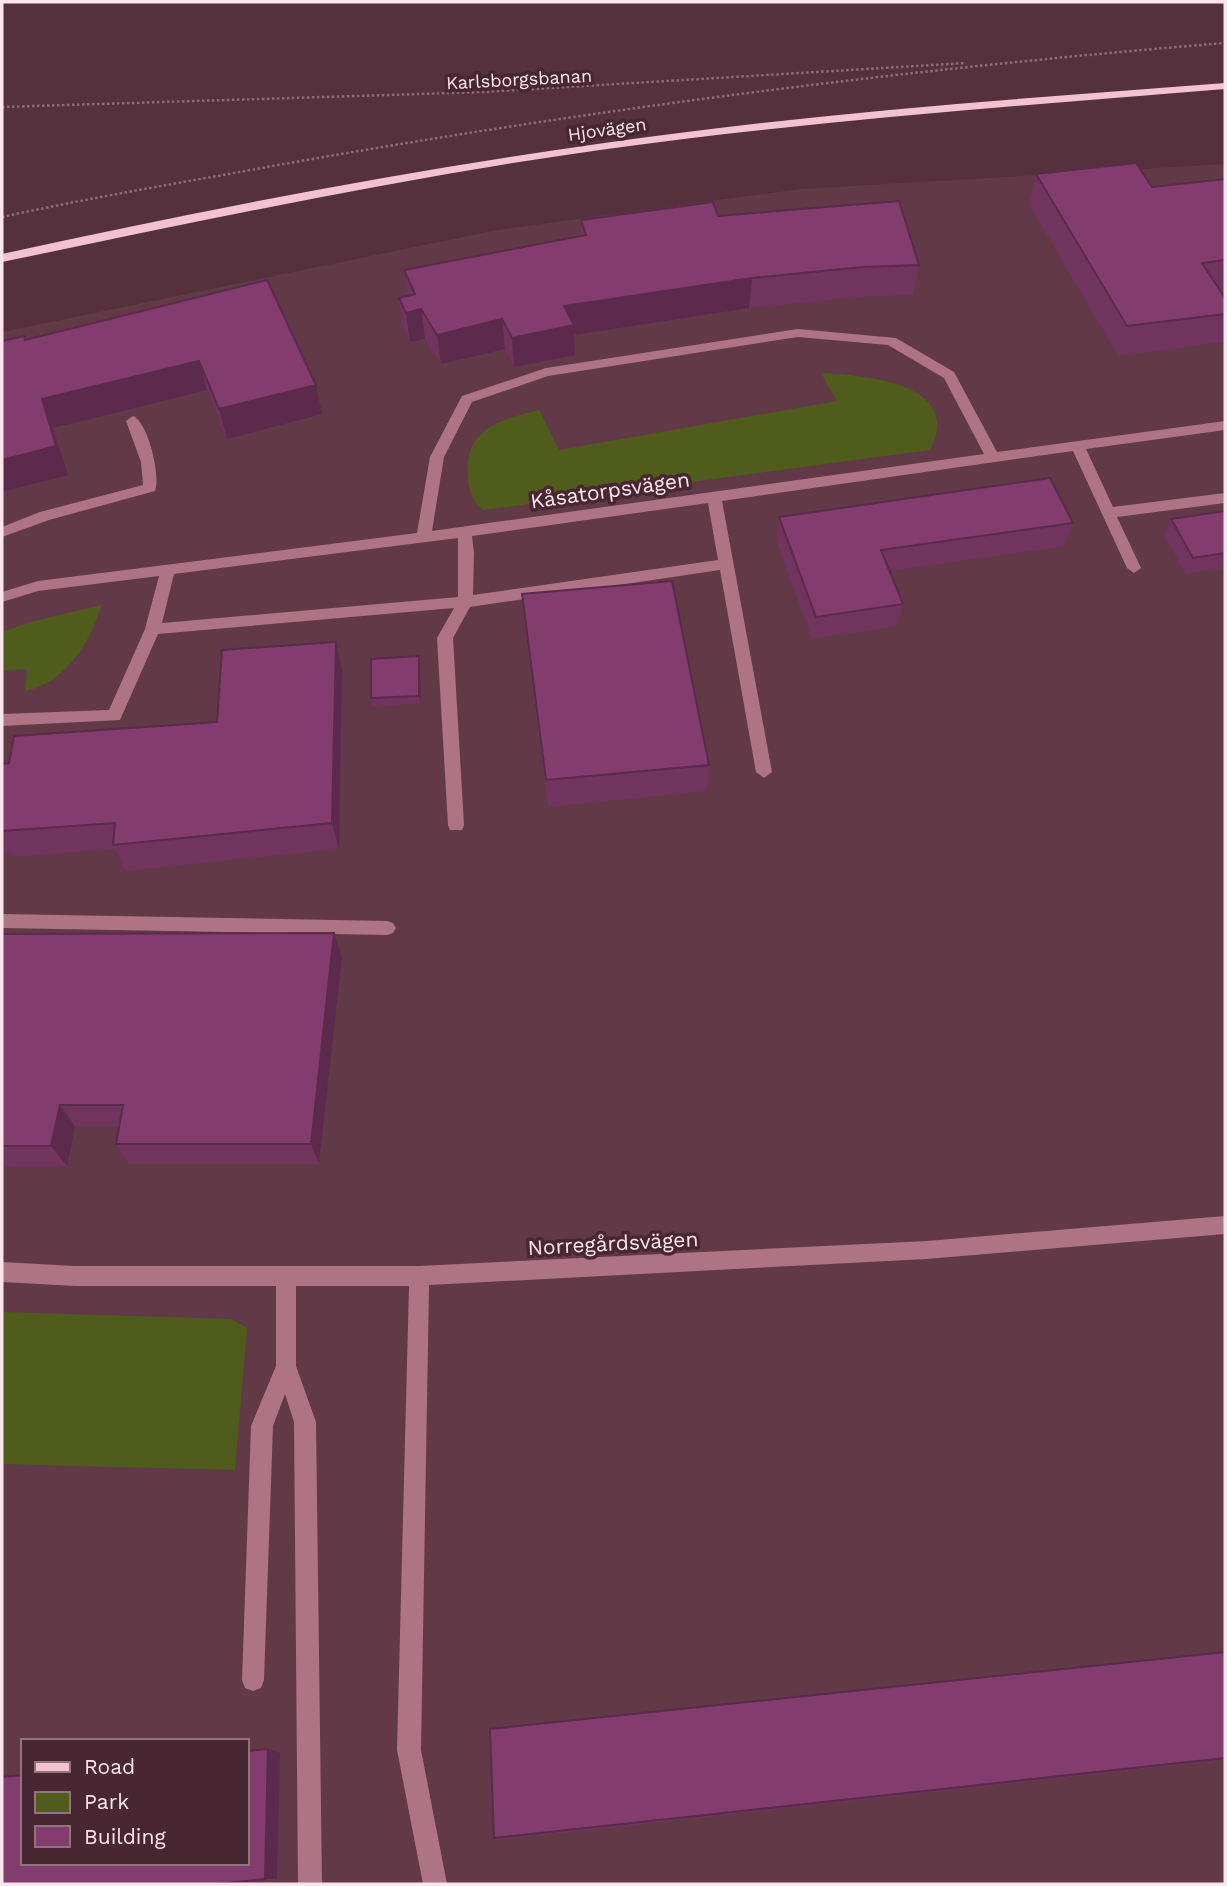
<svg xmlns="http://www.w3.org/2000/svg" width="1227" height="1886" font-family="'Work Sans',sans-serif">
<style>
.built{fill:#623946;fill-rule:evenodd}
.green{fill:#505c1c}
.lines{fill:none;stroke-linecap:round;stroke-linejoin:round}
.path{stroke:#8c6d77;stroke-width:2.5;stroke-dasharray:2.5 2.5;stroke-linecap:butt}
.minor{fill:#af7386;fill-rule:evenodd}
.major{fill:#f3c1d0;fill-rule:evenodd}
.wall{fill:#70345f}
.shaded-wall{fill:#5b2a4d}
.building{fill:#823c6e;stroke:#5b2a4d;stroke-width:2}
.labels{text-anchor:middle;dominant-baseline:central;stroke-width:7;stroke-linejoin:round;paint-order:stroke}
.far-street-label{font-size:18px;fill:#fce5ec;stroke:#492732}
.street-label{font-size:21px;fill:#fce5ec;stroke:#492732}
</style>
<rect width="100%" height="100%" fill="#54313c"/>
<path class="built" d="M1225,164V1884H2V332L497,230L800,189ZM23,1741H247V1863H23Z"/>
<path class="green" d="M821,373C864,375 965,383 930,450L483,510C471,501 469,490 468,476C463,429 501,419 539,410L559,450L837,401Z
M101,605C92,641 64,684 25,691L27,669L2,671V632L30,622Z
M2,1312L231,1319L247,1328L235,1470L2,1464Z"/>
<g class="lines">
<path class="path" d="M2,107L484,92L966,63
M2,217C79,200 156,187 234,173C562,113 892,70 1225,43"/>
<path class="minor" d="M798,329L896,338L954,372L997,452L1225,421V430L1086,449L1113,507L1225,493V503L1117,517L1141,568L1134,573L1127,568L1073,451L722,501L772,772L764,778L756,772L720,570L470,607L453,638L464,825L462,830H450L448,825L437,638L454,608L158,634L120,720L2,726V714L109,710L145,629L159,576L38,591L2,602V592L38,581L417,533L430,457L462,396L546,368ZM798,337L888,345L944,378L984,454L432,531L444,457L472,402L548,376ZM708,503L718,560L473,595L474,553L472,536ZM458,538V597L162,623L174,574Z
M133,416C148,422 161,476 155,491L49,520L2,537V527L40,512L143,485L141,462L126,421Z
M2,914L387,921L393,923L396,928L393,933L387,935L2,928Z
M1225,1216V1234L927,1259L429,1285L421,1750L447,1884H423L397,1750L409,1286H296V1366L316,1422L322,1884H298L294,1422L285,1394L273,1426L264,1680L261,1688L253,1691L245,1688L242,1680L251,1426L276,1366V1286H75L2,1282V1262L75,1266H419L927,1241Z"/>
<path class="major" d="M1225,83V89C1016,106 808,121 600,150C399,178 201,221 2,262V254C229,204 456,161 687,132C865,109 1045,97 1225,83Z"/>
</g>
<path class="wall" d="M1036,174L1152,187L1225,179V288L1219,289L1225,298V337L1223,342L1118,356L1029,204Z
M718,216L919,265L913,295L859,297L749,308L574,335L575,355L514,367L505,349L441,364L425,339L410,342L403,328L399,298L408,296L404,270L581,236V220Z
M267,280L322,414L227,439L207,390L53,428L68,475L2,492V341L25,340Z
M1225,511V568L1186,574L1164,535L1171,519Z
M779,517L1073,523L1065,546L889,571L903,604L897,626L812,639L776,540Z
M522,594L709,765L707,791L548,807L524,623Z
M419,656L420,664L421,704L372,706L371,698Z
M342,670L339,849L125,871L115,849L13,857L10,852L2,853V764L217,722Z
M334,933L342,957L319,1164H129L116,1144L119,1126H75L67,1166L2,1167V934Z
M1225,1652V1760L498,1840L494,1838Z
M268,1749L280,1753L277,1879L226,1884H2Z"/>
<path class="shaded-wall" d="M752,278L749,308L574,335L575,355L514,367L512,338L564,306Z
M421,309L425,339L410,342L406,313Z
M502,319L505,349L441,364L437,335Z
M199,361L207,390L53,428L68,475L2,492V460L42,399Z
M316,385L322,414L227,439L219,409Z
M336,642L342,670L339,849L332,823Z
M419,656L420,664L421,704L419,696Z
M334,933L342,957L319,1164L311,1144Z
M60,1105L75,1126L67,1166L51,1146Z
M268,1749L280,1753L277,1879H265Z"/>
<path class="building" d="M1136,163L1152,187L1225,179V260L1202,263L1225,298V314L1127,326L1036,174Z
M899,201L919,265L863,267L752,278L564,306L574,325L512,338L502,319L437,335L421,309L406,313L399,298L415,294L404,270L586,235L581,220L713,202L718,216Z
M267,280L316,385L219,409L199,361L42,399L56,446L2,460V341L24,336L25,340Z
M1050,478L1073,523L881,550L903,604L816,617L779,517Z
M1225,511V553L1193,558L1171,519Z
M672,581L709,765L546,780L522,594Z
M336,642L332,823L113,845L115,823L2,831V764L9,763L14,736L217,722L222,650Z
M419,656V696L371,698V659Z
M334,933L311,1144H116L123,1105H60L51,1146H2V934Z
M1225,1652V1758L494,1838L490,1729Z
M268,1749L265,1879L215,1884H2V1777L23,1775V1863H247V1751Z"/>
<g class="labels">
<g class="far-street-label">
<text transform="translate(519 79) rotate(-3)">Karlsborgsbanan</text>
<text transform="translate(607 129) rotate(-8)">Hjovägen</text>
</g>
<g class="street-label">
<text transform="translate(610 490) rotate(-8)">Kåsatorpsvägen</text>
<text transform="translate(613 1243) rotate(-3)">Norregårdsvägen</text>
</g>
</g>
<rect width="1227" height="1886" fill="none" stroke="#fce5ec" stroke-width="7"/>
<rect x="21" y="1739" width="228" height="126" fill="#492732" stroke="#91737c" stroke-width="2"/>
<rect x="35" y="1762" width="35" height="10" fill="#f3c1d0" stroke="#91737c" stroke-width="2"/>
<text x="84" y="1774" font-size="21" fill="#fce5ec">Road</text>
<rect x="35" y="1792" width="35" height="21" fill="#505c1c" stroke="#91737c" stroke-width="2"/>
<text x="84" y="1809" font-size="21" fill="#fce5ec">Park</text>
<rect x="35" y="1826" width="35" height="21" fill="#823c6e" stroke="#91737c" stroke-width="2"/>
<text x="84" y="1844" font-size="21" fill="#fce5ec">Building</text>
</svg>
